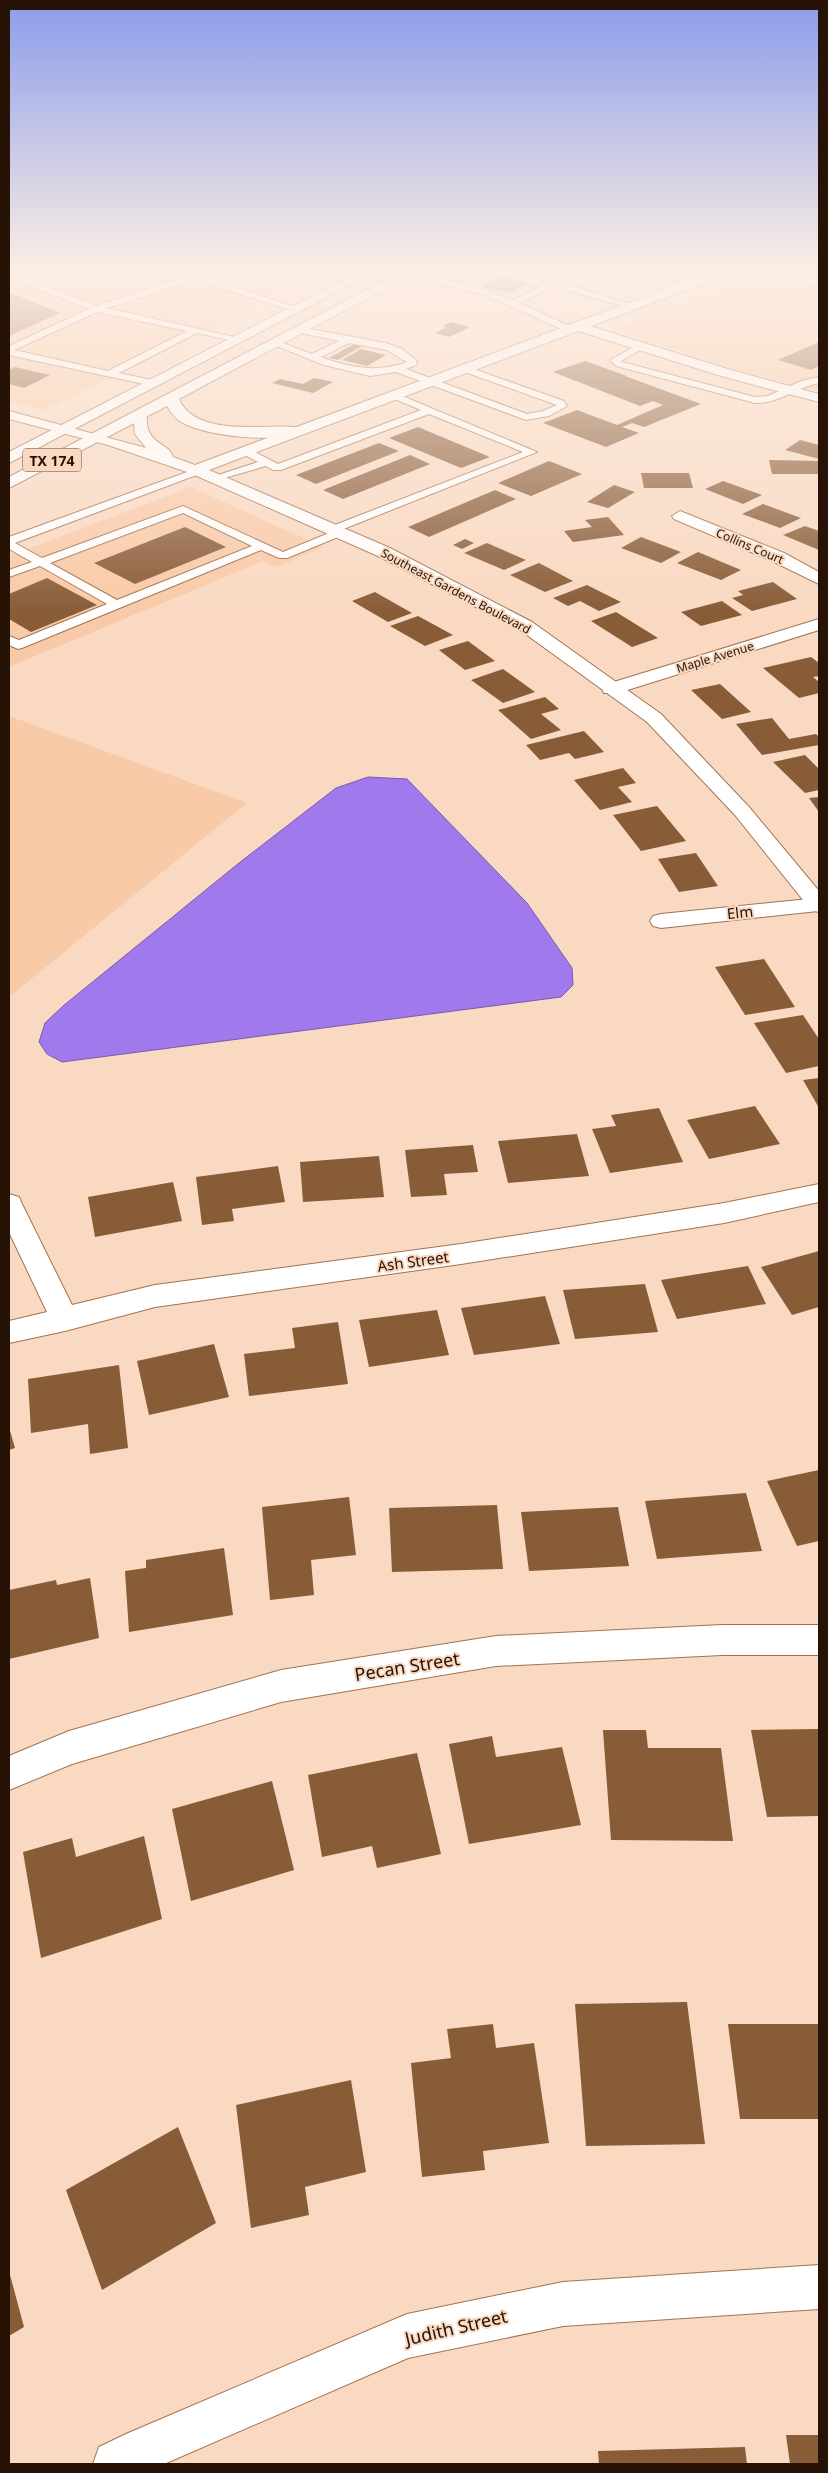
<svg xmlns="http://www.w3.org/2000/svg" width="828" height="2473" font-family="'Noto Sans',sans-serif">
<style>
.built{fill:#f9caa7}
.water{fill:#a079ec;stroke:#7b5aa7}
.building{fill:#895c38}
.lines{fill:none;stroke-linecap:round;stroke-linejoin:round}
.service-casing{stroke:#a3734f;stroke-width:2}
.minor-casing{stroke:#a3734f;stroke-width:2}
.tertiary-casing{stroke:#a3734f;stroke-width:2}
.primary-casing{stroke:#a3734f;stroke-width:2}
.service{fill:#fff;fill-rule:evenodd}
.minor{fill:#fff;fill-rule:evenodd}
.tertiary{fill:#fff;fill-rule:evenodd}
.primary{fill:#fff;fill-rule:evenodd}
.labels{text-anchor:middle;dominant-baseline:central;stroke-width:4;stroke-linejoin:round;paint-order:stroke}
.far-street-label{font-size:12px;fill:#261305;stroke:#f9d9c2}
.shield{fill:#f9d9c2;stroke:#654e3e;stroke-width:1}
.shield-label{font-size:14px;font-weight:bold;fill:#261305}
.street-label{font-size:15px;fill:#261305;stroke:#f9d9c2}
.near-street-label{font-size:18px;fill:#261305;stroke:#f9d9c2}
</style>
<rect width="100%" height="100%" fill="#f9d9c2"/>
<path class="built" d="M9,267H331L45,410L9,401Z
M774,267H819V391L742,371L611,329Z
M191,487L323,547L277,567L263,561L9,667V556Z
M9,716L247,803L9,997Z"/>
<path class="water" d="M368,777L407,779L527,903L572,968L573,985L561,997L62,1062L47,1054L39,1042L45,1023L63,1006L239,863L336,788Z"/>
<path class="building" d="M520,267H558L550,270L562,274L552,278L541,274L528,278L511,273L524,269Z
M501,276L521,280L517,282L526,284L511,293L481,287Z
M9,292L40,305L60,313L9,336Z
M451,322L470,327L449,337L435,333L447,327L442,326Z
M819,342V366L811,370L778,360Z
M356,343L364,345L338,360L329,358Z
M361,349L386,355L367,366L342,360Z
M585,361L627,376H625L701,404L644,427L632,423L622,427L639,433L606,447L543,423L577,410L617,425L663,405L653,401L640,406L553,372Z
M15,367L50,375L24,388L9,384V370Z
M314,378L333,382L313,393L272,383L280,379L303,384Z
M418,427L490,457L461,468L389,438Z
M800,440L819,445V459L785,450Z
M379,443L399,451L316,484L296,475Z
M410,455L430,464L343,499L323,490Z
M769,460L819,461V474H772Z
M549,461L582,474L531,496L498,483Z
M641,473H689L693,488H644Z
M723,481L762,495L743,504L705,489Z
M614,485L635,492L608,508L587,502Z
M495,490L516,499L429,537L408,527Z
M763,504L801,518L780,528L742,514Z
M608,517L624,535L573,542L564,531L592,527L585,520Z
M805,526L819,531V550L783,535Z
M185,527L226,547L135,584L94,563Z
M641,537L681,552L661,563L621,548Z
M465,539L474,543L462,549L453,545Z
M487,543L526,560L504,570L464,553Z
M698,552L741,570L721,580L677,563Z
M539,563L573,581L545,592L510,575Z
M47,578L97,605L31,632L9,619V594Z
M773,582L797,599L752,611L732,598L743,595L738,591Z
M587,585L621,602L599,611L580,601L568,606L553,598Z
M375,592L412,613L388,622L352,601Z
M722,601L742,615L701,626L681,612Z
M616,612L658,638L632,647L591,621Z
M418,616L453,635L425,646L390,626Z
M468,641L495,661L465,670L439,650Z
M811,657L819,663V676L813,677L819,682V693L799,698L763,668Z
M503,669L535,692L503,703L471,680Z
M720,684L751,712L722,719L691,690Z
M545,697L559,709L541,714L561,730L531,739L498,710Z
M772,718L789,739L816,734L819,737V745L762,755L736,724Z
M584,731L604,752L575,759L569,753L540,760L526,745Z
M805,755L819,769V790L805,793L773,762Z
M623,768L636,783L618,787L632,802L600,810L574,780Z
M819,797V812L809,798Z
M657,806L686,841L641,851L613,815Z
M696,853L718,886L679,892L658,859Z
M764,959L795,1007L745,1015L715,967Z
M803,1015L819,1039V1066L786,1073L754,1023Z
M819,1078V1108L803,1080Z
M755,1106L780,1144L709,1159L687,1120Z
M659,1108L683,1162L610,1173L592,1129L616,1126L611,1115Z
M577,1134L589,1176L508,1183L498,1141Z
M473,1145L478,1172L444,1174L447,1195L411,1197L405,1150Z
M379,1156L384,1197L303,1202L300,1162Z
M278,1166L285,1202L232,1209L234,1221L202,1225L196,1177Z
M173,1182L182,1221L95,1237L88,1197Z
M819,1251V1307L792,1315L761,1267Z
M748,1266L766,1304L677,1319L661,1280Z
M645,1284L658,1332L575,1339L563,1290Z
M545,1296L560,1344L474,1355L461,1308Z
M437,1310L449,1355L369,1367L359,1320Z
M338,1322L348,1384L249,1396L244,1354L295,1348L292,1328Z
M214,1344L229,1397L149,1415L137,1361Z
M119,1365L128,1448L90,1454L88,1424L31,1433L28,1379Z
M9,1427L15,1448L9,1450Z
M819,1470V1541L797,1546L767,1481Z
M746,1493L762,1551L657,1559L645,1501Z
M349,1497L356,1555L311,1560L314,1595L270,1600L262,1507Z
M497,1505L503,1569L392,1572L389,1508Z
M618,1507L629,1566L529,1571L521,1512Z
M224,1548L233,1615L129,1632L125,1571L146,1568V1560Z
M90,1578L99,1638L9,1659V1590L56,1580L57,1585Z
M819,1729V1816L767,1817L751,1730Z
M603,1730H646L648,1748H721L733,1841L611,1840Z
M492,1736L496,1757L562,1747L581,1825L469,1844L449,1744Z
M417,1753L441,1854L377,1868L372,1846L322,1857L308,1775Z
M272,1781L294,1870L191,1901L172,1809Z
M144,1836L162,1919L41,1958L23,1852L72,1838L76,1857Z
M687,2002L705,2144L586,2146L575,2004Z
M493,2024L496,2048L534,2043L549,2143L483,2151L485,2170L422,2177L411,2063L451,2058L447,2029Z
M728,2024H819V2119H740Z
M351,2080L366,2172L305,2187L309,2215L251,2228L236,2105Z
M178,2127L216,2223L102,2290L66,2190Z
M9,2271L24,2327L9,2336Z
M786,2435H819V2464H790Z
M745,2447L747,2464H599L598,2451Z"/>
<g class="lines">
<defs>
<path id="service" d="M334,267H348L369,274L365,277Z
M474,267H488L551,284V288L520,303L575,329L570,332L559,328L485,295L401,275L405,272L463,283L513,300L540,287Z
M592,267H603L608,271L605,276L574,287L633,305V309L563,289V285L599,272Z
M635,267H648L697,283L690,285Z
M754,267H767L819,282V288Z
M9,272L96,306L195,274L301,309L294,311L195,280L107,308L243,339L238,342L197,333L119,373L156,381L158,383L153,386L9,355V346L89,309L9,277ZM97,312L187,331L108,371L14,350Z
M299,327L386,343L402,349L417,361L416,365L406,369L527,414L543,411L557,405L462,371V367H468L564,401L567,406L549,416L526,420L396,372L370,376L324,365L269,343L277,341L312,354L339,341L296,332L294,330ZM349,343L387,350L407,362C378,373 350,368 321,357Z
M637,345L645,347L621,361L622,362L755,397L768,396L801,381L819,377V383C797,387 779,404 755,403L616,366L610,360Z
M395,393L537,452L341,530L345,533L343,535L287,558H279L261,550L22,648L18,649L9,645V636L19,640L107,604L40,566L9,577V570L32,562L9,549V537L198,468L202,469V473L15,543L42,558L183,506L283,552L329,533L325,530L327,528L523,452L429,414L281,470H273L266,466L214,481L209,478L258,462L241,453V449H249L278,464L421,410L392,398L390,396ZM183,513L252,546L117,600L50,563Z"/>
<path id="minor" d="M577,322L731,370L819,394V402L721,376L572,329L570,326L572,323Z
M680,511L784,553L819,572V584L772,561L674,519L672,516Z
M819,619V630L618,693H604L602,689L604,685Z
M819,898L818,911L661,928L653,926L650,921L653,916L661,914Z
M819,1184V1202L724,1223L461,1264L155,1307L65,1331L9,1343V1321L47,1312L9,1232V1194L19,1197L22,1204L72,1305L155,1285L461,1244L724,1203Z
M722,1625H819V1655H722L496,1666L281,1702L72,1764L9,1790V1756L69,1731L281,1670L496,1636Z
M819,2265V2309L563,2326L408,2358L164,2464H93L99,2447L126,2434L407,2314L563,2282Z"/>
<path id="tertiary" d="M724,267H742L740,270L209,470L390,548L532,622L661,714L749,807L819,891V912L811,910L735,815L647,722L520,630L378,556L190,473L108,445L9,419V411L146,448L135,434L133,414L140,410L147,414C144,446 170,442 173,457L195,465Z"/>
<path id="primary" d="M369,267H377L379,270L9,463V452Z
M410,267H426L179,399C199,445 294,417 304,431L302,434C273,442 210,437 183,423C176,419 171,413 167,406L9,488V477Z"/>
</defs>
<use href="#service" class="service-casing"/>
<use href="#minor" class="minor-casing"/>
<use href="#tertiary" class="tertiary-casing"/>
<use href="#primary" class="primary-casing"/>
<use href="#service" class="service"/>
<use href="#minor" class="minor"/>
<use href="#tertiary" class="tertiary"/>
<use href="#primary" class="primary"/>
</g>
<linearGradient id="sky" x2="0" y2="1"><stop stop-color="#8b9cea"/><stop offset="0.44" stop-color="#fceee4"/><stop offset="1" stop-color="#fceee4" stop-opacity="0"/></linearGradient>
<rect width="828" height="613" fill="url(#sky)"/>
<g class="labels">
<g class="far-street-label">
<text transform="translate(750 546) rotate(23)">Collins Court</text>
<text transform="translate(456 591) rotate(28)">Southeast Gardens Boulevard</text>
<text transform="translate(715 657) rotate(-17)">Maple Avenue</text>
</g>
<rect class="shield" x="23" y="448.5" width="58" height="23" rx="4"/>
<g class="shield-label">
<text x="52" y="460">TX 174</text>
</g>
<g class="street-label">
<text transform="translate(740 912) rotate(-6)">Elm</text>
<text transform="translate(413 1261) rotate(-8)">Ash Street</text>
</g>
<g class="near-street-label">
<text transform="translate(407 1666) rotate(-9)">Pecan Street</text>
<text transform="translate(456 2327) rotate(-13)">Judith Street</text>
</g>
</g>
<rect width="828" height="2473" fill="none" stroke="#261305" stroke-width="20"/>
</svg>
